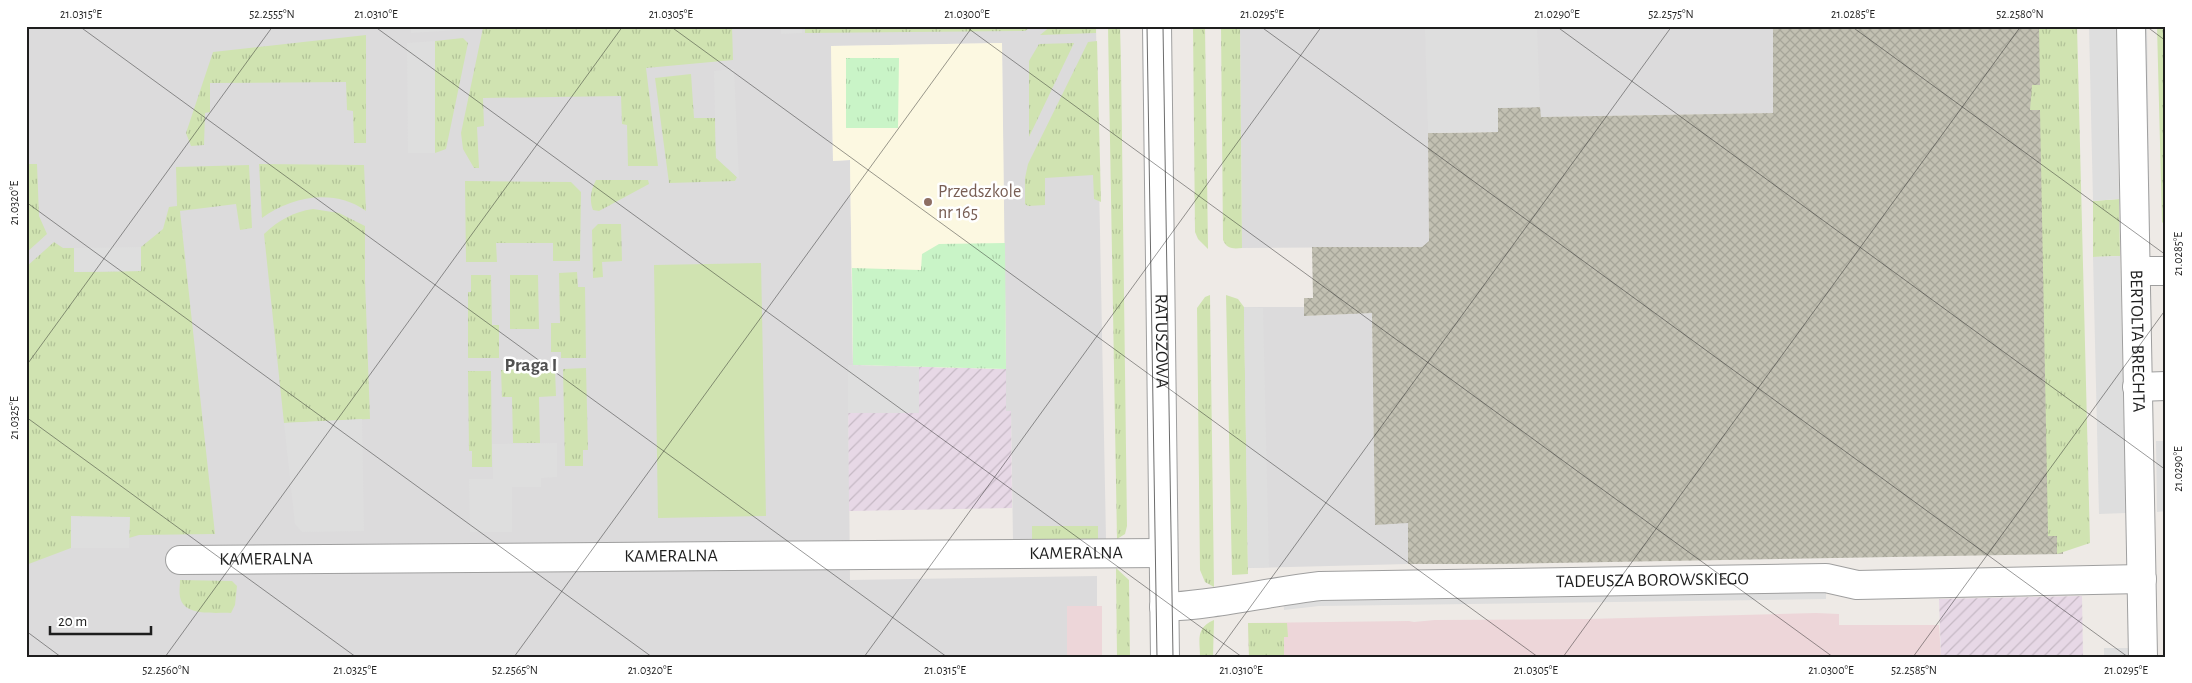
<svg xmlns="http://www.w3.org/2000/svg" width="2192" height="683" font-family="'Alegreya Sans',sans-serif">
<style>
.residential{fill:#dcdbdc}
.commercial{fill:#edd6d9}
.industrial{fill:url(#industrial-furrows)}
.education{fill:#fcf8e1}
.construction{fill:url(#construction-cross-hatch)}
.grass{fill:url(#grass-tufts)}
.park{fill:url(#park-tufts)}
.garden{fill:#d0e3b1}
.parking{fill:#dedede}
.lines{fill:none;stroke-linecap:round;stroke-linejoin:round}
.minor-casing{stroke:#9f9f9f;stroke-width:30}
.tertiary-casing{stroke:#9f9f9f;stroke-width:30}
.minor{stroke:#fff;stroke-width:28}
.tertiary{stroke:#fff;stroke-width:28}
.tram{stroke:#6c6c6c;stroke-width:1}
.ticks{fill:none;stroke:#1e1e1e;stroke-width:1;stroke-opacity:0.45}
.education-dot{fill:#8d6e63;stroke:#fff;stroke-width:2}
.labels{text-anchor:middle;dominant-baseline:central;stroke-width:5;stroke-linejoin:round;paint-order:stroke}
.education-label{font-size:18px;fill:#785e54;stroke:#fff;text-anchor:start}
.street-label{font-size:18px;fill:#1e1e1e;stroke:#fff}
.neighbourhood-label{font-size:19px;font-weight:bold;fill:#515151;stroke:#fff}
.neatline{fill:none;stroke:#1e1e1e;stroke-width:2}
.ticks-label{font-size:12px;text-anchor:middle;fill:#1e1e1e}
</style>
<defs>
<pattern id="industrial-furrows" width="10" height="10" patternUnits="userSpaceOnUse" patternTransform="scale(1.25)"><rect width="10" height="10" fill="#e7d8e6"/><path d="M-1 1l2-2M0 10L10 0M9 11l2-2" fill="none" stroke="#c6b9c5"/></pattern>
<pattern id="construction-cross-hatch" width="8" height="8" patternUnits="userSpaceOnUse" patternTransform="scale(1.25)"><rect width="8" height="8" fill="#c2c0b2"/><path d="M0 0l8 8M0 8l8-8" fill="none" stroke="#a6a599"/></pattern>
<pattern id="grass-tufts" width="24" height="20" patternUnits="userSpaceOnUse" patternTransform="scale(1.25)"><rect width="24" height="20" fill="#d0e3b1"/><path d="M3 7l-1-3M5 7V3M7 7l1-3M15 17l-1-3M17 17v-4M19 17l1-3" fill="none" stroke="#b2c298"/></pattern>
<pattern id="park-tufts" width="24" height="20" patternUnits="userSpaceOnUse" patternTransform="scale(1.25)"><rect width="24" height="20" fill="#c9f4c7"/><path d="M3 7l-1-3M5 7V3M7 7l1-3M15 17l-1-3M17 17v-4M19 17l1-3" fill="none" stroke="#acd1aa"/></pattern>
</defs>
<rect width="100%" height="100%" fill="#eeeae6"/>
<path class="residential" d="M26,26H1096L1106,539L1013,541L1011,412H1006L1002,43L831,46L833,161L850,160L853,365L848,366L850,580L1097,576V606H1067V657H26Z
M1240,26H1773V113L1540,117V108H1499L1428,133L1429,241L1422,247L1242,248Z
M1244,307H1304L1305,316L1372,313L1375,524L1408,523V564L1248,568Z"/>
<path class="commercial" d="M1067,606H1102V657H1067Z
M1816,613L1839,614V625H1939L1941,657H1249L1248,623L1409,621L1414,622L1435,620L1588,619Z"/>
<path class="industrial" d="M848,365L1006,369V411H1011L1012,508L849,511Z
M2082,596L2083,657H1941L1939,599Z"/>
<path class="education" d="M1002,43L1006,369L853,365L850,160L833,161L831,46Z"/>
<path class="construction" d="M1773,26H2064L2063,554L1494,564H1408V523L1375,525L1372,313L1304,316V298H1313L1312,247H1422L1429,241L1428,133L1498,132V108L1540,107L1541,117L1773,113Z"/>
<path class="grass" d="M507,26H617V28L633,26H732L733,60L646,68L658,166H628L627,125L622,124L621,96L483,98L484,126L477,127L479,168H474L463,149L461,133L483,28Z
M805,26H1033L1025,31L805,33Z
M1051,26H1096V33L1040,35Z
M1108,26H1120L1121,63L1127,526L1125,534L1117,539Z
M1193,26H1205L1208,249L1198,239L1195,232Z
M1221,26H1240L1242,248C1233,249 1227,249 1223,240Z
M2039,26H2077L2090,543L2057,554V536H2048V533L2040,110H2030L2032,85H2040Z
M2157,26H2166V226L2162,222Z
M366,35V143H354L353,111L347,110L346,82L210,83V112L205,113L204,145L191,146L186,133L213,52Z
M463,38L468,43L446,149L435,153V41Z
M1097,41L1101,202L1094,199L1093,175L1045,178V205L1028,206L1025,204V178L1028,164L1088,42Z
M1074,43L1029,137V61L1039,44Z
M691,74L694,118H715L716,157L737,177L735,181L669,183L655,78Z
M26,164H37L39,216L47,234L26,253Z
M259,164L364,165L366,211C335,188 291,196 262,218Z
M249,165L252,228L240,230L236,204L180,211L215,534L139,535L129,538V517H71V548L26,565V267L54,242L63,248H74V272L141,271V247L163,229L169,207L177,206L176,167Z
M596,180H648L649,184L599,211L593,210C589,200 591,189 596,180Z
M465,181L571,182L581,192L580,261H553V243H496L497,262H466Z
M2119,199L2120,256L2093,257V201Z
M313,209L339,213L365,226V280L370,419L284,423L264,234C279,220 293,212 313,209Z
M598,224H621L622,261L602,262L603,277L593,278L592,230Z
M577,272L578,287H585L586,358H561V352H551V323H560L559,273Z
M471,275H491L492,325H499V358H468V292H471Z
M510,275H538L539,329H510Z
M1210,295L1214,587L1205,582L1200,570L1197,308L1205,297Z
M1226,295L1238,299L1244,307L1248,574L1232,575Z
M586,368L588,450H583V466H565L563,369Z
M555,369L556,396L539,397L540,443H513L512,397H502L501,370Z
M468,371H491L492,467H472V451H469Z
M1032,526H1098V539L1032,540Z
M1116,568L1129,580L1130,657H1117Z
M180,580L232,581L237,586L235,605L231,613C215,612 184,617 180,597C179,592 180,585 180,580Z
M1214,620L1213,657H1200C1200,640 1195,628 1214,620Z
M1248,623H1287L1288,637H1284V657H1249Z"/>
<path class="park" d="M846,58H899L898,128H846Z
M1005,243L1006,369L853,365L852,268L921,270L922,254L939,244Z"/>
<path class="garden" d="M761,263L766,516L658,518L654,265Z"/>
<path class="parking" d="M411,26H473V29L411,33Z
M781,26H802V33L781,34Z
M1425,26H1537L1540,107L1498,108V132L1428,133Z
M2089,26H2116L2119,199L2093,201Z
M2137,26H2147L2150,231L2140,232Z
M435,41V153H408L407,43Z
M734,69L739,179L716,158L714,71Z
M141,247V271L74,272V248Z
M2120,256L2126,513L2099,514L2093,257Z
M1244,307L1263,308L1269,567L1248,568Z
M848,365L919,367V413H848Z
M362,419L364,531L302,532L295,524L284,423Z
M2156,441H2166V511L2157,512Z
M557,443V477L541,478V487H512V532H470L469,479H493L492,444Z
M71,516L130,517L129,548H71Z
M1826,587V599L1319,606L1284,610L1283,599Z
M2104,648H2129V657H2104Z"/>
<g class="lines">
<defs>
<g id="minor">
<path id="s1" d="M2131,26L2143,657"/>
<path d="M2136,271H2166"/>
<path d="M2137,387L2166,386"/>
<path id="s2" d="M180,560L1163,553"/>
<path id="s3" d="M1164,607C1217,605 1267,592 1320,586L1826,578L1857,585L2142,579"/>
</g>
<g id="tertiary">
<path id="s4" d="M1157,26L1165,657"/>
</g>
</defs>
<use href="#minor" class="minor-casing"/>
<use href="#tertiary" class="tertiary-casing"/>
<use href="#minor" class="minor"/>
<use href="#tertiary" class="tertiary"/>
<path class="tram" d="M1147,26L1157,657
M1163,26L1173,657"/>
</g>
<path class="ticks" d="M79,26L947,657M374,26L1242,657M670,26L1538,657M965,26L1833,657M1260,26L2128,657M1556,26L2166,470M1851,26L2166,255M2146,26L2166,41M26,202L652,657M26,366L273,26M26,417L356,657M26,631L61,657M165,657L623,26M514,657L973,26M864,657L1322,26M1214,657L1672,26M1563,657L2021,26M1913,657L2166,309"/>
<circle class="education-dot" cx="928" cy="202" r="5"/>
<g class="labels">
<g class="education-label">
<text x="938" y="192">Przedszkole<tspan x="938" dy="21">nr 165</tspan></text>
</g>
<g class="street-label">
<text stroke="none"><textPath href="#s4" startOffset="315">RATUSZOWA</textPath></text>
<text stroke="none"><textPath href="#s1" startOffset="315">BERTOLTA BRECHTA</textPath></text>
<text stroke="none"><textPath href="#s2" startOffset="896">KAMERALNA</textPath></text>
<text stroke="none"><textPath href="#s2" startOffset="491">KAMERALNA</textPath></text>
<text stroke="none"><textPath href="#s2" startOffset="86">KAMERALNA</textPath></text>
<text stroke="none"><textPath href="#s3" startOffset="490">TADEUSZA BOROWSKIEGO</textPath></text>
</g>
<g class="neighbourhood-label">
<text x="531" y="365">Praga I</text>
</g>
</g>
<rect width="2192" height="683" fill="none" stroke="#ffffff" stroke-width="55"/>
<path d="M50 626v8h101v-8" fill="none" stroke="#1e1e1e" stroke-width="2.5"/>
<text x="58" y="626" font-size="15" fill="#1e1e1e" stroke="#ffffff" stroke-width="4" paint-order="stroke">20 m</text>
<rect x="28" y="28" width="2136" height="628" class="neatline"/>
<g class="ticks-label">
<text x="81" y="18">21.0315°E</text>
<text x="272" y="18">52.2555°N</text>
<text x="376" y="18">21.0310°E</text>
<text x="671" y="18">21.0305°E</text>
<text x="967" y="18">21.0300°E</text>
<text x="1262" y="18">21.0295°E</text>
<text x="1557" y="18">21.0290°E</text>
<text x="1671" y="18">52.2575°N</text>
<text x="1853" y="18">21.0285°E</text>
<text x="2020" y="18">52.2580°N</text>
<text transform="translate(14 203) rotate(-90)" y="4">21.0320°E</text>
<text transform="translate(2178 254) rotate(-90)" y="4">21.0285°E</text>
<text transform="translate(14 418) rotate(-90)" y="4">21.0325°E</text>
<text transform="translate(2178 469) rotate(-90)" y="4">21.0290°E</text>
<text x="166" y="674">52.2560°N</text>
<text x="355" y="674">21.0325°E</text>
<text x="515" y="674">52.2565°N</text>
<text x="650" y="674">21.0320°E</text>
<text x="945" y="674">21.0315°E</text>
<text x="1241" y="674">21.0310°E</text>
<text x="1536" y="674">21.0305°E</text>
<text x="1831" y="674">21.0300°E</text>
<text x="1914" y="674">52.2585°N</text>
<text x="2126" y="674">21.0295°E</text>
</g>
</svg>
